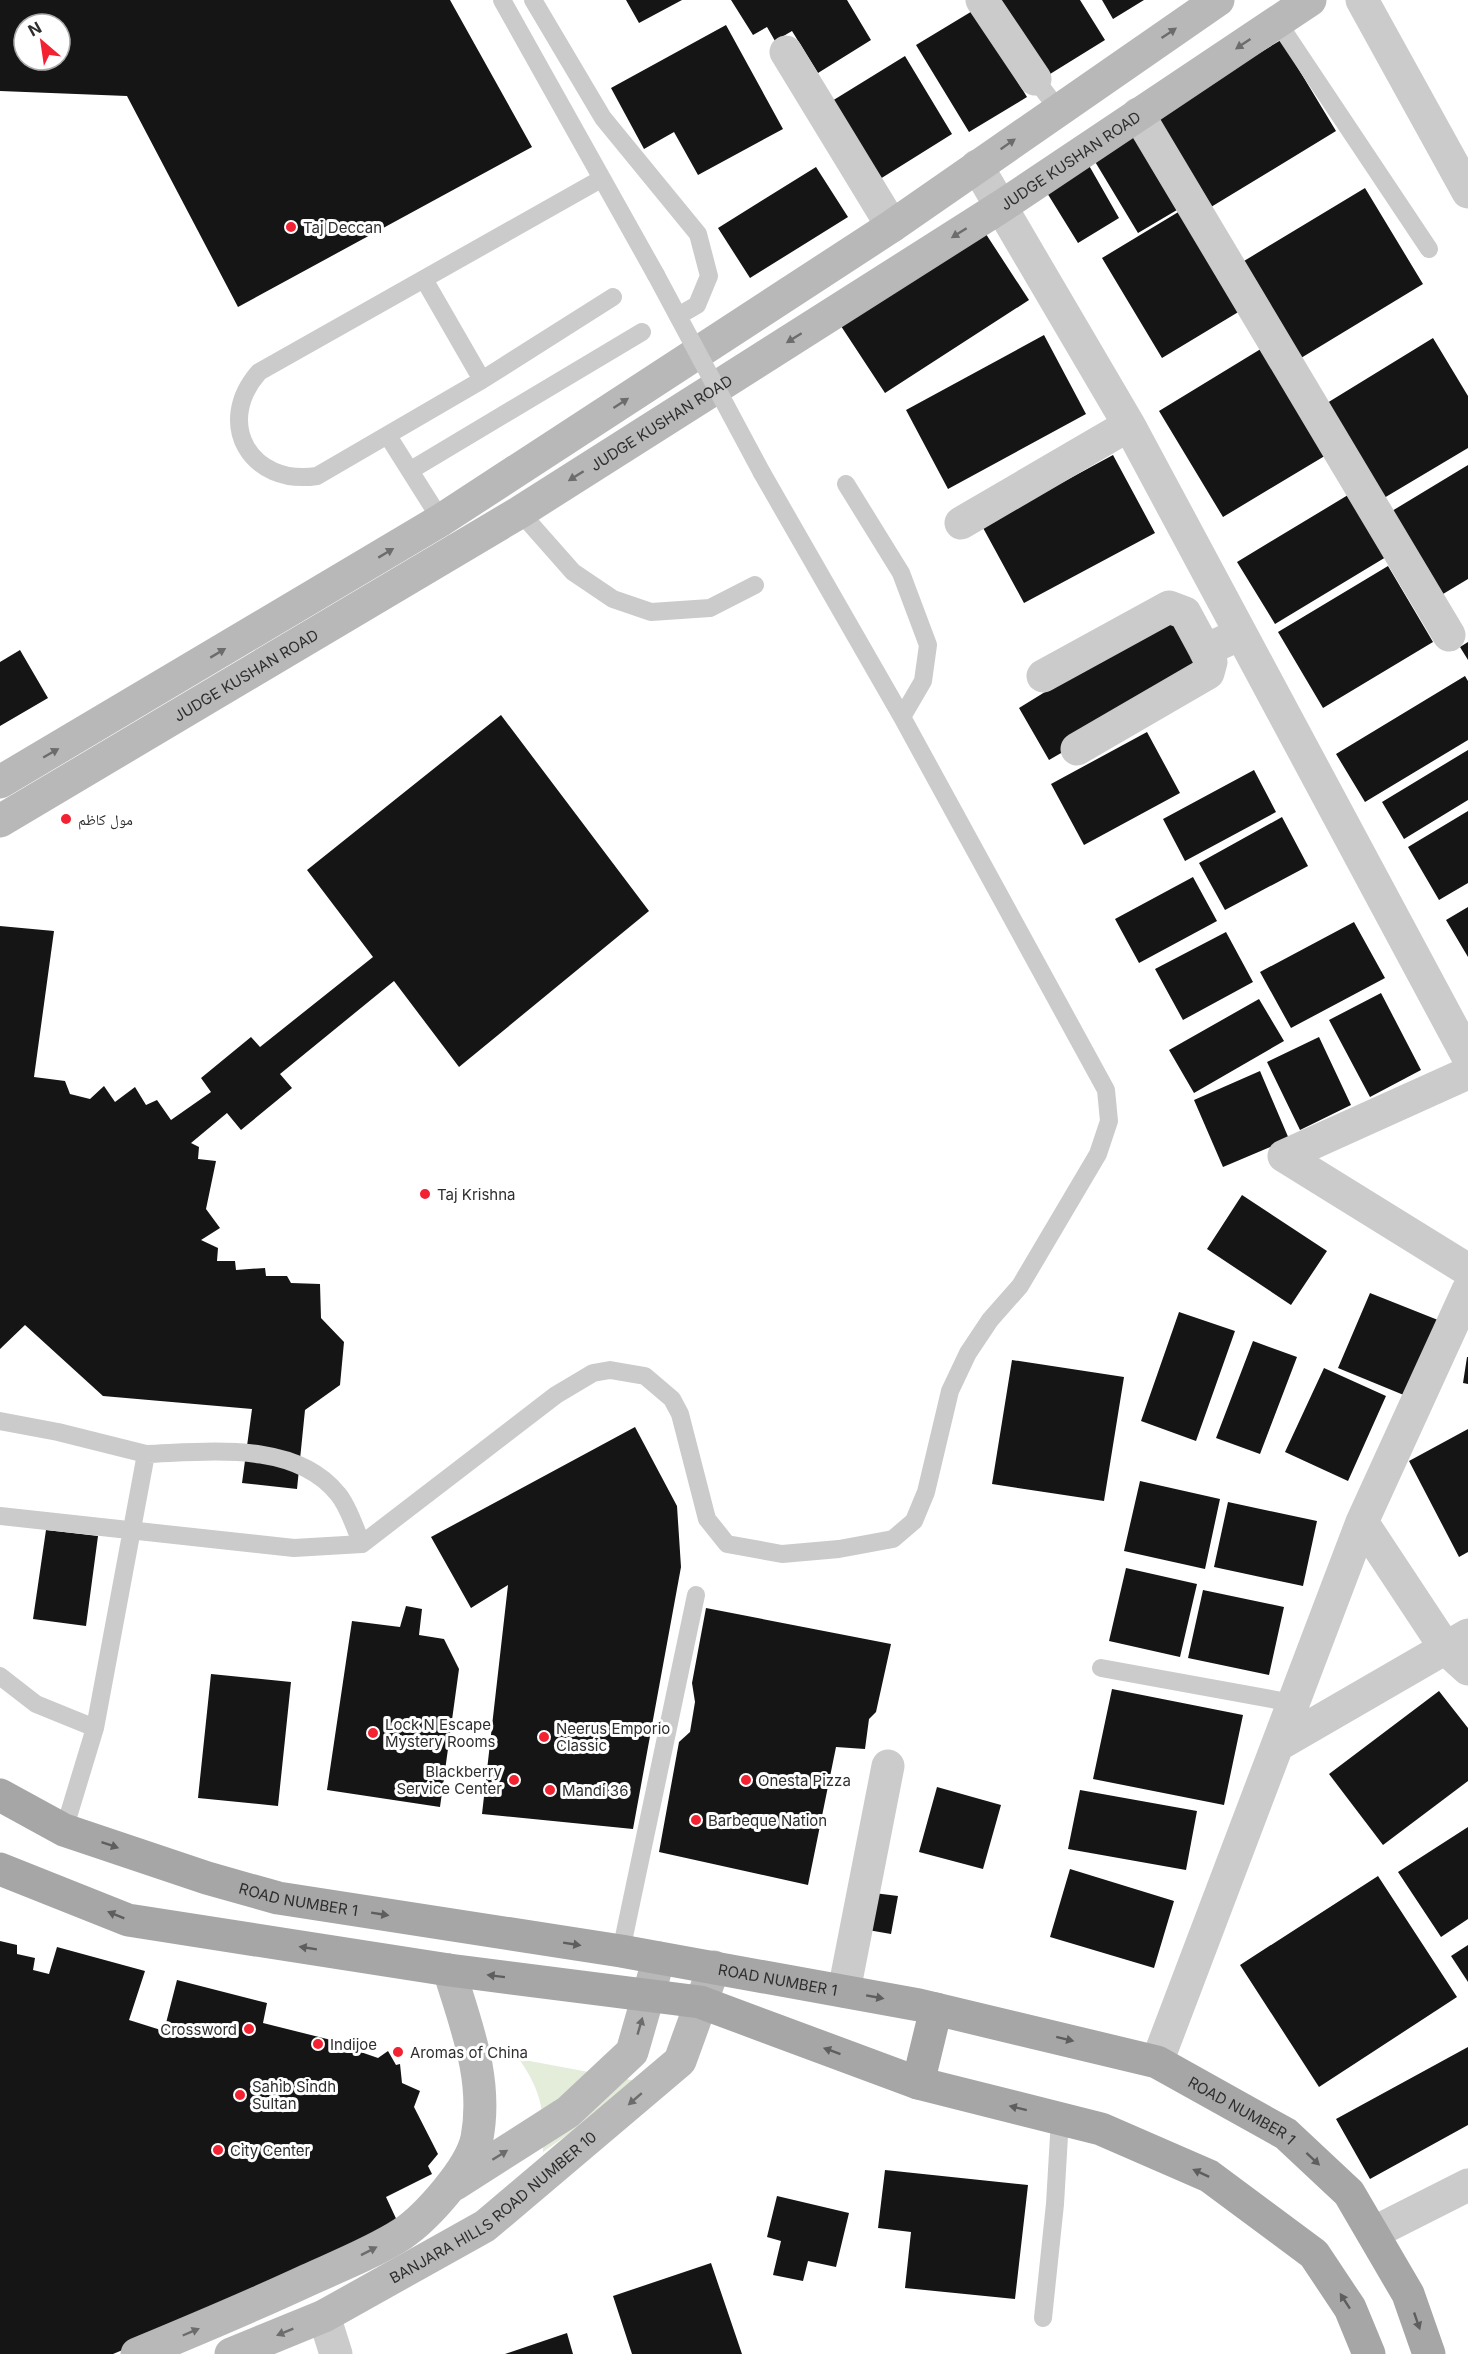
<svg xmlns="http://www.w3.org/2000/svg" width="1468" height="2354" font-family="Inter,'Noto Naskh Arabic',sans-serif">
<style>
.green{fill:#e4ecda}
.building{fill:#151515;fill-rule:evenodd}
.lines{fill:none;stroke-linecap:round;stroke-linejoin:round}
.lane{stroke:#cbcbcb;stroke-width:18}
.street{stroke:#cbcbcb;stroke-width:33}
.secondary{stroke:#b8b8b8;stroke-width:33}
.primary{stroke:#a6a6a6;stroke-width:33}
.lane-bridge{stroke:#cbcbcb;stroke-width:18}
.oneway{fill:#6c6c6c}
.oneway2{fill:#5e5e5e}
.poi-dot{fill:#f32232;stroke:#fff;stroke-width:2}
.labels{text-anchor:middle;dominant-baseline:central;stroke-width:6;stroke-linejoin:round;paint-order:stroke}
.street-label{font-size:15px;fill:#2e2e2e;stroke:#fff}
.poi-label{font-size:15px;fill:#2e2e2e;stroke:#fff;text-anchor:start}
</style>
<rect width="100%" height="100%" fill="#fff"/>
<path class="green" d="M519,2059L642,2082L543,2152C545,2113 542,2092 519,2059Z"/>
<path class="building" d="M0,0H450L532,147L238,307L127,96L0,91ZM24,24H60V60H24Z
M626,0H682L639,23Z
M731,0H847L871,40L818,73L792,31L775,41L767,27L753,35Z
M993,0H1080L1105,40L1042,79Z
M1102,0H1144L1113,19Z
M974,10L1027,97L969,132L916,45Z
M726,25L783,129L698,175L674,132L644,149L611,88Z
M1281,40L1336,131L1211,207L1156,115Z
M905,56L952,134L880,179L832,101Z
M1132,124L1182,207L1138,233L1088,150Z
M1087,162L1119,218L1078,243L1044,188Z
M816,167L848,217L750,278L718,228Z
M1365,188L1423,284L1296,361L1239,264Z
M1180,211L1240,311L1162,358L1102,258Z
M982,228L1029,300L885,393L837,320Z
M1044,335L1086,414L948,489L906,410Z
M1433,338L1468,396V448L1384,498L1327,403Z
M1264,347L1328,454L1223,517L1159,411Z
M1113,455L1155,533L1024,603L982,526Z
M1468,465V579L1438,597L1387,514Z
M1348,495L1386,557L1275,624L1237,562Z
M1388,566L1433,642L1323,708L1278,632Z
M1170,615L1200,673L1049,760L1019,708Z
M1468,642V660L1460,647Z
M20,650L48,698L0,726V662Z
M1465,676L1468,681V740L1365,802L1336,754Z
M501,715L649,911L459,1067L394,981L280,1074L292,1088L241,1130L227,1113L191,1143L199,1147L198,1159L216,1161L206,1209L220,1228L201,1240L218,1248L217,1261H235L236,1270L265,1268L266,1276H287L291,1283L320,1284L321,1318L344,1342L340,1385L305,1410L297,1489L242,1483L252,1409L103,1396L25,1325L0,1349V926L54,931L34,1077L65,1081L70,1094L90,1099L104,1086L115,1102L135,1087L146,1105L157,1100L171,1120L211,1092L201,1078L251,1037L260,1047L373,957L307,870Z
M1147,732L1180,793L1084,845L1051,784Z
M1468,750V800L1404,839L1382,802Z
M1254,770L1276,812L1185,861L1163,819Z
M1468,811V883L1439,900L1408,847Z
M1282,817L1308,866L1225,910L1199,863Z
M1193,877L1217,921L1139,963L1115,919Z
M1468,907V957L1446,920Z
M1354,922L1385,978L1291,1028L1260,972Z
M1226,932L1253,982L1183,1020L1155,969Z
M1381,993L1421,1070L1370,1097L1329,1020Z
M1259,999L1284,1041L1194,1093L1169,1050Z
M1319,1037L1351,1105L1300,1130L1267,1062Z
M1260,1071L1289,1139L1223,1167L1194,1100Z
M1242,1195L1327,1251L1291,1305L1207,1249Z
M1370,1293L1443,1322L1411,1398L1338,1368Z
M1179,1312L1235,1331L1196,1441L1141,1421Z
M1253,1341L1297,1357L1260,1454L1216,1438Z
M1467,1357H1468V1384L1463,1383Z
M1012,1360L1124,1377L1104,1501L992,1484Z
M1324,1368L1386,1396L1348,1481L1285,1452Z
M635,1427L677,1506L681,1567L633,1829L482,1814L508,1585L471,1608L431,1537Z
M1468,1429V1552L1459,1557L1409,1461Z
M1140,1481L1220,1499L1205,1569L1124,1551Z
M1228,1502L1317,1521L1303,1586L1214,1567Z
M46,1530L98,1536L86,1626L33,1619Z
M1126,1568L1197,1584L1180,1657L1109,1641Z
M1203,1590L1284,1607L1269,1675L1188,1658Z
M406,1606L422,1609L419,1635L444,1639L459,1669L440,1807L327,1790L352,1621L400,1627Z
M706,1608L891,1644L876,1712L869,1719L865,1749L836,1747L808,1885L659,1852L679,1742L690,1732L695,1702L692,1683Z
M211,1674L291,1682L278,1806L198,1798Z
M1112,1689L1243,1715L1224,1805L1093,1779Z
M1439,1691L1468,1728V1781L1383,1845L1329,1774Z
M937,1787L1001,1805L983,1869L919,1852Z
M1080,1790L1197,1811L1186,1870L1068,1849Z
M1468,1827V1919L1441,1937L1398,1872Z
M1070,1869L1174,1901L1154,1968L1050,1937Z
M1378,1876L1457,1997L1319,2087L1240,1965Z
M874,1893L898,1896L891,1934L868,1930Z
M0,1941L17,1945V1954L35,1958L33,1970L49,1974L57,1947L145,1971L129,2020L164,2031L177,1980L267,2003L263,2023L347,2044L352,2049L378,2058L388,2051L396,2065L400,2064L402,2083L420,2091L414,2107L438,2154L428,2166L432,2174L386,2197L400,2227L289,2280L113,2354H0Z
M1468,1945V1982L1451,1956Z
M1468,2047V2125L1370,2179L1336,2119Z
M885,2170L1028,2185L1015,2299L905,2288L911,2232L878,2228Z
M777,2196L849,2213L836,2267L808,2261L803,2281L773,2275L781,2241L767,2237Z
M711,2263L742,2354H632L613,2296Z
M567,2333L573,2354H505Z"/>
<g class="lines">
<path class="lane" d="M502,0L656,275
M533,0L603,118L698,234L709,276L697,305L678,316
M1277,21L1429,249
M1035,79L1058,109
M425,281L482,380L317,476C250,486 214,423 259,372L601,179
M482,380L613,297
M388,436L441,520
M411,470L642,332
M846,484L901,573L928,645L923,681L902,717
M520,512L573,572L613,599L651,612L710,608L755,585
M0,1421L58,1432L146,1454L95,1728L64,1830
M146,1454C207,1452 295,1440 338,1494C349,1507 355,1529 362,1544
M0,1516L294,1548L362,1544L556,1395L593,1373L610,1370L645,1376L672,1399L680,1414L707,1519L727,1544L782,1554L839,1549L893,1539L914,1521L926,1492L950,1391L968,1353L990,1320L1020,1286L1098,1154L1109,1121L1106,1090L902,717L762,473
M1101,1668L1293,1703
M0,1676L36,1704L95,1728
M621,1951L696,1595
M1043,2318L1055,2204L1060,2119"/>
<path class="street" d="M982,0L1035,79
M1362,0L1468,192
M786,52L892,226
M1138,114L1449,635
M977,166L1129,425L1468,1057
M961,523L1129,425
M1043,676L1169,607L1185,613L1205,650
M1077,749L1208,673L1211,662L1205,650L1241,634
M1284,1156L1468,1270
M1284,1156L1468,1073
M1362,1522L1446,1649L1468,1669
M1278,1745L1468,1635
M844,1991L888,1766
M1157,2062L1362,1522L1468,1290
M1373,2233L1468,2185
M324,2316L336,2354"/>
<g class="secondary">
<path d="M0,782L441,520L892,226L1218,0"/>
<path id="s1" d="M0,821L520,512L1002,206L1310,0"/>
<path d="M455,2184L568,2112L632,2052L659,1958"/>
<path d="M137,2354C195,2330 252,2306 308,2280C339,2266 374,2252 402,2234C427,2217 471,2168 477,2138C488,2079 466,2026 449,1970"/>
<path id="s2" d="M231,2354L324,2316L485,2226L680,2061L714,1967"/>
</g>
<g class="primary">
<path id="s3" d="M0,1795L64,1830L207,1878L278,1898L621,1951L919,2005L1157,2062L1286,2134L1349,2193L1408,2294L1429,2354"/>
<path d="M0,1869L128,1920L449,1970L700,2002L918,2083L1101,2129L1209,2176L1314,2254L1350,2308L1369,2354"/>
<path d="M918,2083L936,2009"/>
</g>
<path class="lane-bridge" d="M656,275L762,473"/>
</g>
<defs><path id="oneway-solid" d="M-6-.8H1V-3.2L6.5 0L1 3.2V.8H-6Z" transform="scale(1.5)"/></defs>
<g class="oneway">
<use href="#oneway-solid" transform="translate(1169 33) rotate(-34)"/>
<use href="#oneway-solid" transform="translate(1243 44) rotate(146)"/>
<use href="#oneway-solid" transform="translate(1008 144) rotate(-35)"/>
<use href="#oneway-solid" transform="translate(959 233) rotate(148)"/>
<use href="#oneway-solid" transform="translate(794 338) rotate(148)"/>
<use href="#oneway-solid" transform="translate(621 403) rotate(-33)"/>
<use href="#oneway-solid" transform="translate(576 476) rotate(148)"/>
<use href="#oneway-solid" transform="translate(386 553) rotate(-31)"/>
<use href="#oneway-solid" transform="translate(218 653) rotate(-31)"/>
<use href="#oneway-solid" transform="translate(51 753) rotate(-30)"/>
<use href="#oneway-solid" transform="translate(640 2026) rotate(-74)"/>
<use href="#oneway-solid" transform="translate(635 2099) rotate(139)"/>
<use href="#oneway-solid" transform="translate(500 2155) rotate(-32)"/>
<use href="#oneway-solid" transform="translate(369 2251) rotate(-27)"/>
<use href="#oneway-solid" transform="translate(191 2332) rotate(-23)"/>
<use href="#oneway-solid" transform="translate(285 2332) rotate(158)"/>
</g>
<g class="oneway2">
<use href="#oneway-solid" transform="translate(110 1845) rotate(19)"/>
<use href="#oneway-solid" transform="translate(380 1914) rotate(9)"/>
<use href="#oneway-solid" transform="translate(116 1915) rotate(-158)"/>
<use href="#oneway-solid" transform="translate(572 1944) rotate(9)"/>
<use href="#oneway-solid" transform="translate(308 1948) rotate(-171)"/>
<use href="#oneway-solid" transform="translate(496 1976) rotate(-173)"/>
<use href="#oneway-solid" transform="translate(875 1997) rotate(10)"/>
<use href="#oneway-solid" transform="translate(1065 2039) rotate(14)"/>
<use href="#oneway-solid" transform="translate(832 2051) rotate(-160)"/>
<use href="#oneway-solid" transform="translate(1018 2108) rotate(-166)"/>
<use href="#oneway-solid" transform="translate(1313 2159) rotate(43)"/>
<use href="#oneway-solid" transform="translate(1201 2173) rotate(-155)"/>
<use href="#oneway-solid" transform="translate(1345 2301) rotate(-123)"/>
<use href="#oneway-solid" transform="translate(1417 2321) rotate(71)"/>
</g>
<g class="poi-dot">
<circle cx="291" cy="227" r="6"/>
<circle cx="66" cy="819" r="6"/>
<circle cx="425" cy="1194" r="6"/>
<circle cx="373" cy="1733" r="6"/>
<circle cx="544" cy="1737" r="6"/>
<circle cx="514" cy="1780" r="6"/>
<circle cx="746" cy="1780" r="6"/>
<circle cx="550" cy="1790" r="6"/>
<circle cx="696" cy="1820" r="6"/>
<circle cx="249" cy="2029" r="6"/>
<circle cx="318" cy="2044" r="6"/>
<circle cx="398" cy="2052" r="6"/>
<circle cx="240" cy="2095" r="6"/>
<circle cx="218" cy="2150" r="6"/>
</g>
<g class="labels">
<g class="street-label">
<text stroke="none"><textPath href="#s1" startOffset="1258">JUDGE KUSHAN ROAD</textPath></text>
<text stroke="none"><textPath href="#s1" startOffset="772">JUDGE KUSHAN ROAD</textPath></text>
<text stroke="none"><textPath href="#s1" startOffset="286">JUDGE KUSHAN ROAD</textPath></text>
<text stroke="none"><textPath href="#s3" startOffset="318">ROAD NUMBER 1</textPath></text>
<text stroke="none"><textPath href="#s3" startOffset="804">ROAD NUMBER 1</textPath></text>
<text stroke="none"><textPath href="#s3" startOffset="1290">ROAD NUMBER 1</textPath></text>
<text stroke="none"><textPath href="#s2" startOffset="302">BANJARA HILLS ROAD NUMBER 10</textPath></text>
</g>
<g class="poi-label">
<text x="303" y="227">Taj Deccan</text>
<text x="78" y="819">مول كاظم</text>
<text x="437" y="1194">Taj Krishna</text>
<text x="385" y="1724">Lock N Escape<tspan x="385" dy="17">Mystery Rooms</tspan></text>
<text x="556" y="1728">Neerus Emporio<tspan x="556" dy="17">Classic</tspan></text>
<text x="502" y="1771" text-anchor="end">Blackberry<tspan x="502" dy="17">Service Center</tspan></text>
<text x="758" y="1780">Onesta Pizza</text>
<text x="562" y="1790">Mandi 36</text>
<text x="708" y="1820">Barbeque Nation</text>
<text x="237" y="2029" text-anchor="end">Crossword</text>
<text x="330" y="2044">Indijoe</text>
<text x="410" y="2052">Aromas of China</text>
<text x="252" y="2086">Sahib Sindh<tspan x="252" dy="17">Sultan</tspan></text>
<text x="230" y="2150">City Center</text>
</g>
</g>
<g transform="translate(42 42) rotate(331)"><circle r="28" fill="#ffffff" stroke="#ababab" stroke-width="1.5"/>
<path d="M0-4.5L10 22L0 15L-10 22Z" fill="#f32232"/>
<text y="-9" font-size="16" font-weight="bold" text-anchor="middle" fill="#2e2e2e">N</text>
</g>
</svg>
